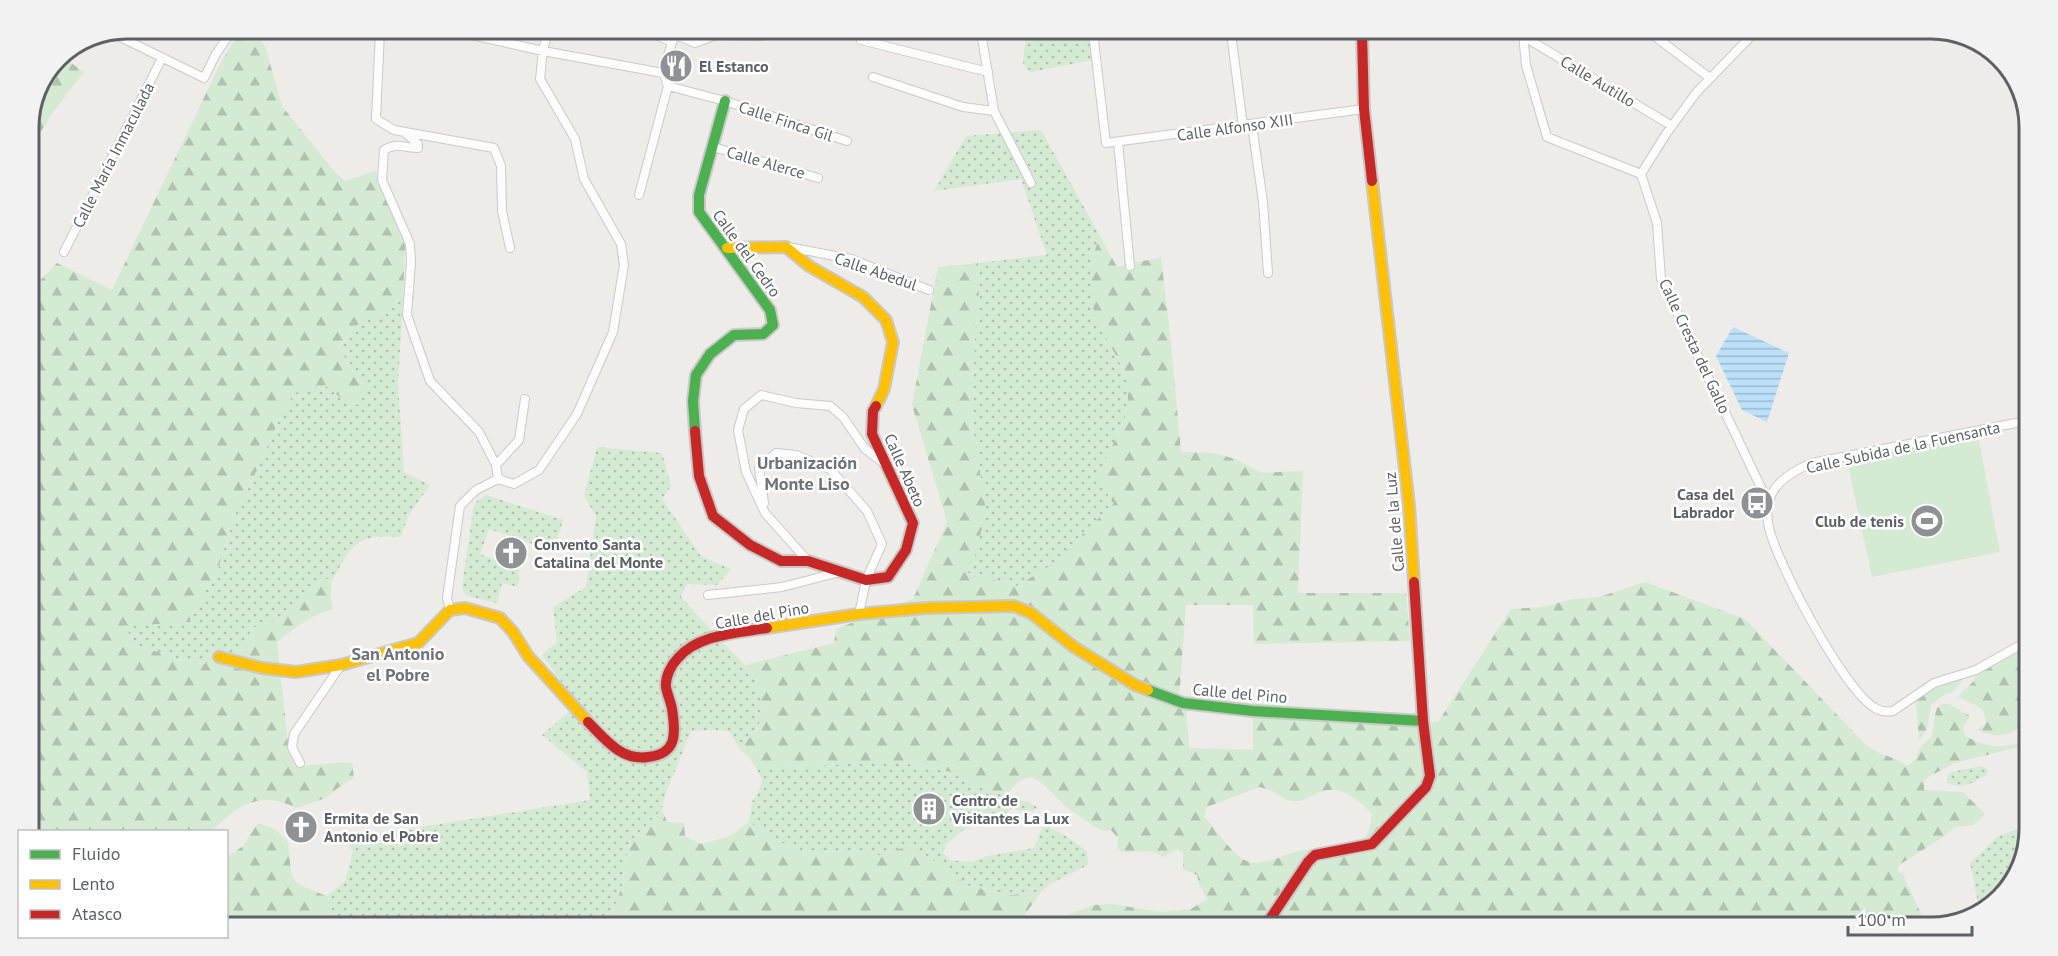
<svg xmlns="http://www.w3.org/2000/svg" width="2058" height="956" font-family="'PT Sans',sans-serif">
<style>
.green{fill:url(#green-dots)}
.forest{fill:url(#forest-firs);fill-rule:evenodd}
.pitch{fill:#d5ead3}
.water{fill:url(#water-rules)}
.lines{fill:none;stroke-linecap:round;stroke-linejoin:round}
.street-casing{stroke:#cacaca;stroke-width:10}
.fast-casing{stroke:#c9c9c8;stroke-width:14}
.slow-casing{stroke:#c9c9c8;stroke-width:14}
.jam-casing{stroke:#c9c9c8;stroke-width:14}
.street{stroke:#fcfcfc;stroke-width:8}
.fast{stroke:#4caf50;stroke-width:10}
.slow{stroke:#ffc107;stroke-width:10}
.jam{stroke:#c62828;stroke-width:10}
.labels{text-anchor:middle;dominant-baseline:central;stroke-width:5;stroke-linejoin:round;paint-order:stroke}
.poi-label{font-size:16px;font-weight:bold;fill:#5d6166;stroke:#fff;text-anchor:start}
.street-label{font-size:16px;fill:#5d6166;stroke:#fff}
.neighbourhood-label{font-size:18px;font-weight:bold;fill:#6d7378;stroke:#fff}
.rim{fill:none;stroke:#5d6166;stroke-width:3}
</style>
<defs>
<pattern id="green-dots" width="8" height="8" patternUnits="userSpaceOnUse" patternTransform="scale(1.5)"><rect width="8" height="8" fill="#d5ead3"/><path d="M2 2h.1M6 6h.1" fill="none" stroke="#b0c1af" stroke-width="1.8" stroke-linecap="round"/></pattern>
<pattern id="forest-firs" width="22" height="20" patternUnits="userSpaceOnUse" patternTransform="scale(1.5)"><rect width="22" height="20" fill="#d5ead3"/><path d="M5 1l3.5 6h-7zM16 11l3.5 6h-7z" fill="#b0c1af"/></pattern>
<pattern id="water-rules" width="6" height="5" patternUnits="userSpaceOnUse" patternTransform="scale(1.5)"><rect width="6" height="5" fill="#bbe0f8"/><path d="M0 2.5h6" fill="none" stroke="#9bb9cd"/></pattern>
</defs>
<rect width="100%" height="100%" fill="#edece8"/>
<path class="green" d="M1026,32H1090L1093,60L1030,72L1023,63Z
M1041,130L1100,236L1090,264L1113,351L1128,378V410L1098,480L1115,503L1053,564L1017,586L961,571L978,462L972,421L975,330L979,299L978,263L1047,255L1021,179L934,191L966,136Z
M403,298L398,384L404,472L430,485L410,513L400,537C356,533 352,545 332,581L324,578L282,617L253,628L240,649L204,664L168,658L163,653L136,647L124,625L189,621L219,566L234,516L250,485L279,420L294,393L325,385L340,397L367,388L350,367L339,348L355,326L388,311Z
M597,447L662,453L671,486L662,499L701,556L731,569L717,585L687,584L681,597L708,627L745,665L757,682L761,703L759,725L740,750L729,731L715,730L691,731L666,793L662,809L632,840L625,860L622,886L609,922L331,921L327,896L345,881L353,852L349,844L360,837L590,800L587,772L542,735L572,709L571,695L542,655L557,642L553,607L586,587L596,516L584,496Z
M486,495L563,520L554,551L489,529L480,554L519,569L518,587L502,583L497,603L467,596L464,593L462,587L473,510L476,502Z
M858,762H898L951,772L988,791L1007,796L1012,800L1029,802L1038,808C1029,814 1023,813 1013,808L1005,814L1004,820L989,826H975L966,828L946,844L943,853L950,860L971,862L988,856L1034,848L1042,828L1047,826L1069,838L1087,851L1088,865L1050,884L1041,892L1011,895L969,886L947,872L899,849L886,856L827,851L808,854L792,849L749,822L752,802L759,791L762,780L756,768L832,765Z
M1982,766L1988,770L1986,776C1973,782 1960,791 1947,782V777L1951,772Z
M2022,827V867L1986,911L1980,912L1970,863L1997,837Z"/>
<path class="forest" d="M242,29H255L266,49L282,106L334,171L345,181L375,171L405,246L403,298L388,311L355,326L339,347L350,367L367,388L358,405L340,397L325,385L294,393L279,420L250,485L234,516L219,566L189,622L125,626L136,647L163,653L168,658L204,664L240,649L253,628L282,617L324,578L332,581L331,598L333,609C310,615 295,628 277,642L289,753L295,766L352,762L354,778L339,787L326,798L296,808C260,790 237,805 212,831H29V255L34,287L57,263L112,290L221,62Z
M61,56L84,72L53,112L29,151V121L58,57Z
M1100,236L1117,267L1161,257L1171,343L1181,452L1213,453L1236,459L1262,473L1303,471L1298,593H1406L1410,641L1254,644L1253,605H1186L1179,699L1186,708L1189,748L1253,750V715L1438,722L1511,609L1542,607L1573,599L1599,597L1645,582L1745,619L1867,746C1880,755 1895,757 1907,766L1917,758L1919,749L1932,736L1935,715L1937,708L1942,704H1949L1970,716C1968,721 1961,727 1964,733C1965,737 1972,739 1976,741C1992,748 2007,748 2023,741V746L1955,763L1928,777L1924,781V790L1963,792L1984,813V816L1973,825L1955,827L1942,838L1902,863L1898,867V873L1902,872L1927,927L1046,924L1093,905L1111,904L1162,912L1191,909L1207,899L1199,884L1197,875L1183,869V854L1178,849L1164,857L1152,851L1122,852L1117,848L1118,838L1111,830C1107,831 1105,831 1101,830C1097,829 1065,807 1062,803C1053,795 1044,782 1033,778C1023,775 1011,788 1007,796L988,791L951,772L898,762H858L832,765L756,768L749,757L740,750L759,725L761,703L757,682L745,665L834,643L836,629L913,599L947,522L912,405L938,267L978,263L979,299L975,330L972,421L986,511L975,556L961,571L1017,586L1053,564L1114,503L1097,480L1128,410V378L1094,315L1090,264ZM1259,787C1263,788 1268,789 1272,791C1282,796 1285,802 1297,801C1307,800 1314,794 1323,791C1342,785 1360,802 1372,813C1371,823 1370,832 1363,839C1347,852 1318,847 1299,851C1284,854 1266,866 1250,862C1233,858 1217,829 1204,817L1207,807Z
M2024,646L2023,720C2013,740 1994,737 1976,730L1985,725C1989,708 1972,704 1959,697L1960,694L1974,681L1975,675Z
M1965,678L1951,693L1944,695L1931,705L1927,729L1919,741L1916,700L1934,686Z
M662,809L667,822L684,823L685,836L701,844L730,836L749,822L792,849L808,854L827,851L886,856L899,849L913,846L969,886L1011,895L1041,892L1024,916L1011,924L609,922L622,886L625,860L632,840Z
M258,823L275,829L288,842C293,882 286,881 327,896L331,921L227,920V856H229L243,846Z"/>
<path class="pitch" d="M1977,430L2000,552L1872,577L1846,456Z"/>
<path class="water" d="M1733,327L1789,353L1767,422L1742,410L1716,356Z"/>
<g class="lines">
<defs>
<path id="street" d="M349,29L380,31L393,30
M450,30L543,51L663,73
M380,31L376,119L394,130L494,148L501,166L502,211L510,248
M647,31L672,42
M981,32L994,111L1031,183
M1093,32L1106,143L1364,109
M1231,33L1243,126
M114,34L204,78L216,54L233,29
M1523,34L1526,65L1547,137L1641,174
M676,35L695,43L716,35L760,36L778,31
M1653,35L1710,78
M1523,36L1672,126
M861,40L988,72
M873,77L963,107L994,111
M668,86L725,101L847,141
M1252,125L1263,202L1268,273
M404,132L418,144V148C405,148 396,142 384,150L382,180L410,244L411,262L407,315L430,381L479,432L496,465L498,479
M1118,142L1130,266
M713,147L818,178
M1641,174L1657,223L1661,279L1768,502
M1641,174L1666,134L1696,93L1752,35
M639,195L668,86L663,73L672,42L679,31
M788,247L851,259L929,290
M64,252L162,58
M496,465L519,440L525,399
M764,503L759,468L776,453L796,455L830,469L867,511L882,544L866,580L859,614
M808,561L765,513L746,472L738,430L744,409L761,395L796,403L830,406L843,417L865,449L885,464
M708,595L782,587L840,572
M450,610L447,598L460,506L476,490L498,479L514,484L539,470L577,414L613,332L624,265L621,244L584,179L575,139L540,79L543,51L548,30
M2024,643L1976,670L1934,683L1893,711C1887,712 1880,711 1875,708C1844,690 1778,565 1769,528C1767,519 1766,510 1769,501C1774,482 1795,470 1812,463L2026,421
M300,763L292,747L294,734L341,665"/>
<path id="fast" d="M695,431L693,401L696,375L710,354L734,335L763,334L773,325L770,310L699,212V195L725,101
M1148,690L1183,703L1253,711L1423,721"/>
<path id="slow" d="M1372,181L1409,505L1414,582
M727,248L786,247L809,266L863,297L886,320L893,342L884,389L876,406
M767,628L859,614L926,608L1014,606L1031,613L1074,647L1135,685L1148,690
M219,657L262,668L296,672L341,665L418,643L450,610L465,608L500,618L513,632L528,656L588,722"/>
<path id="jam" d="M1362,34L1364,109L1372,181
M695,431L699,476L713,516L750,545L781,561H808L866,580L888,577L906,550L913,523L872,434L873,411L876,406
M588,722C605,739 621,761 648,757C677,754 676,734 672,709C671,702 667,694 666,687C665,677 671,665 678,658C698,634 738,633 767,628
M1266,925L1308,862L1315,855L1372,844L1426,787L1430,776L1423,721L1414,582"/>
</defs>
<use href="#street" class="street-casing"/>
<use href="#fast" class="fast-casing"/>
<use href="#slow" class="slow-casing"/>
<use href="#jam" class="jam-casing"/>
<use href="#street" class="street"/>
<use href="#fast" class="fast"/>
<use href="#slow" class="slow"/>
<use href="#jam" class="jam"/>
</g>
<defs>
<symbol id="restaurant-disc" viewBox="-11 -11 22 22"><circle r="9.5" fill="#8f9294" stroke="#fff"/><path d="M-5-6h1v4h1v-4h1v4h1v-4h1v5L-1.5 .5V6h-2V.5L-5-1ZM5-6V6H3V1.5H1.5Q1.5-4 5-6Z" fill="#fff"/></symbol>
<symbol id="bus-disc" viewBox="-11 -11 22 22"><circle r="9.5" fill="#8f9294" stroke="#fff"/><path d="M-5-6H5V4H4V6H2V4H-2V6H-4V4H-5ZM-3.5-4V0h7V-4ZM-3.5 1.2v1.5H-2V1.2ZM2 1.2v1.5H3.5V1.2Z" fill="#fff"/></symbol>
<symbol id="stadium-disc" viewBox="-11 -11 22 22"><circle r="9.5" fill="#8f9294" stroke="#fff"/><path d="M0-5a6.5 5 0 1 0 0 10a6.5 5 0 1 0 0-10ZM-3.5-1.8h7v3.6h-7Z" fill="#fff"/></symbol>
<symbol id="church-disc" viewBox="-11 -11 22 22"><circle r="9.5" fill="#8f9294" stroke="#fff"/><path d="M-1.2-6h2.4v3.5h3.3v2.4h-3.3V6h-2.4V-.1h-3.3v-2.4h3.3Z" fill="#fff"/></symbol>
<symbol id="building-disc" viewBox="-11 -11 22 22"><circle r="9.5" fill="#8f9294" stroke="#fff"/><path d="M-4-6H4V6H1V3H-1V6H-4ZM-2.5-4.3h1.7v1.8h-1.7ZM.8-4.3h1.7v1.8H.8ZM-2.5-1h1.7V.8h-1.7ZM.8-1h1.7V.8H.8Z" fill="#fff"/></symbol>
</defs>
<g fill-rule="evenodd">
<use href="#restaurant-disc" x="657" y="47" width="38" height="38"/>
<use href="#bus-disc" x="1738" y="484" width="38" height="38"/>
<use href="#stadium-disc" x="1908" y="502" width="38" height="38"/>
<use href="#church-disc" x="492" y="534" width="38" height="38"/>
<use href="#building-disc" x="910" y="790" width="38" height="38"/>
<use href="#church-disc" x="282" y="808" width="38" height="38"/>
</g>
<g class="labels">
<g class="poi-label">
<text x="699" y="66">El Estanco</text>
<text x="1734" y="494" text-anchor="end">Casa del<tspan x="1734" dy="18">Labrador</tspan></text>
<text x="1904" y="521" text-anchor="end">Club de tenis</text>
<text x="534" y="544">Convento Santa<tspan x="534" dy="18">Catalina del Monte</tspan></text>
<text x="952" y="800">Centro de<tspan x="952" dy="18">Visitantes La Lux</tspan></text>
<text x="324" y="818">Ermita de San<tspan x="324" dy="18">Antonio el Pobre</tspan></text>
</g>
<g class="street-label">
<text transform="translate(1598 81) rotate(31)">Calle Autillo</text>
<text transform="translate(786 121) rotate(18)">Calle Finca Gil</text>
<text transform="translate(1235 127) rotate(-8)">Calle Alfonso XIII</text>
<text transform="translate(113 155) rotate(-63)">Calle María Inmaculada</text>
<text transform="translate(766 162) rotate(16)">Calle Alerce</text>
<text transform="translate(747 253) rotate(54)">Calle del Cedro</text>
<text transform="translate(876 271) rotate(19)">Calle Abedul</text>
<text transform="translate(1695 346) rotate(65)">Calle Cresta del Gallo</text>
<text transform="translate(1903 447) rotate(-12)">Calle Subida de la Fuensanta</text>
<text transform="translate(905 470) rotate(66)">Calle Abeto</text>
<text transform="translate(1394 522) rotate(-95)">Calle de la Luz</text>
<text transform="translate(762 615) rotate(-10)">Calle del Pino</text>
<text transform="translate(1240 693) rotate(5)">Calle del Pino</text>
</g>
<g class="neighbourhood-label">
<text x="807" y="462">Urbanización<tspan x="807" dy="21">Monte Liso</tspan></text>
<text x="398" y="653">San Antonio<tspan x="398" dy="21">el Pobre</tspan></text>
</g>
</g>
<path d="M0 0H2058V956H0ZM127 39H1931A88 88 0 0 1 2019 127V829A88 88 0 0 1 1931 917H127A88 88 0 0 1 39 829V127A88 88 0 0 1 127 39Z" fill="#f2f2f3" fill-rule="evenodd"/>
<path class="rim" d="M127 39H1931A88 88 0 0 1 2019 127V829A88 88 0 0 1 1931 917H127A88 88 0 0 1 39 829V127A88 88 0 0 1 127 39Z"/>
<rect x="18" y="830" width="210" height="108" fill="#ffffff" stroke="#bec0c2" stroke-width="1.5"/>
<rect x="30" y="850" width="30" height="9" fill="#4caf50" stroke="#bec0c2" stroke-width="1.5"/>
<text x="72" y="860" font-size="18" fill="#5d6166">Fluido</text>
<rect x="30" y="880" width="30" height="9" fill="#ffc107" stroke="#bec0c2" stroke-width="1.5"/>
<text x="72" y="890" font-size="18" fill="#5d6166">Lento</text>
<rect x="30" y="910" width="30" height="9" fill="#c62828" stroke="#bec0c2" stroke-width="1.5"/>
<text x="72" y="920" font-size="18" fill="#5d6166">Atasco</text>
<path d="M1848 926v9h124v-9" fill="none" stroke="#5d6166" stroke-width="3"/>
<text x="1857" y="926" font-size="18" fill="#5d6166" stroke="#ffffff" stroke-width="4.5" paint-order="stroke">100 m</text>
</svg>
